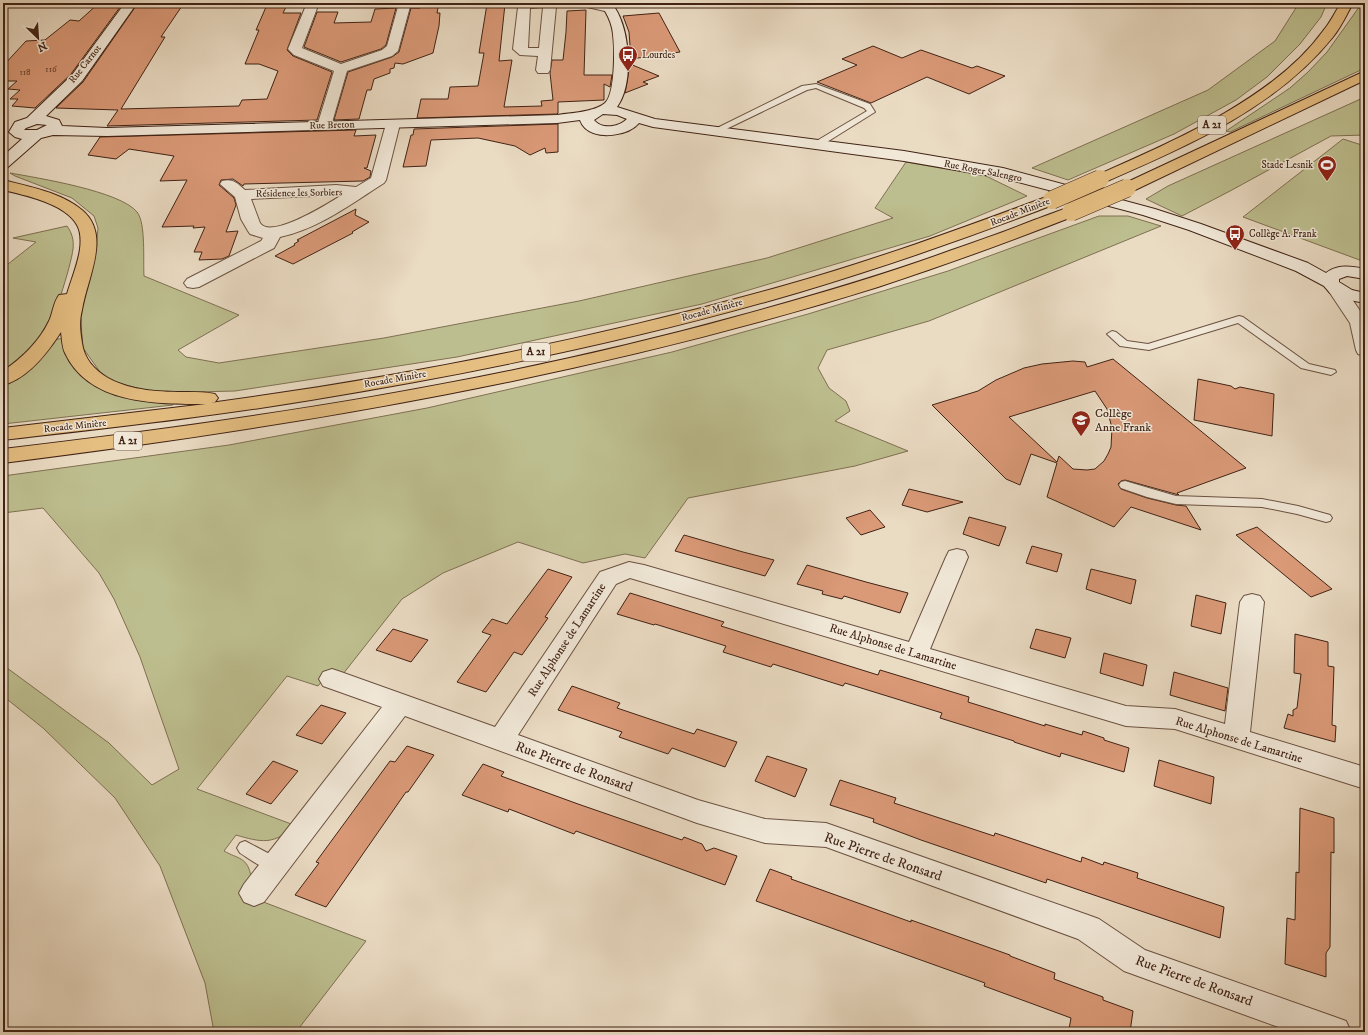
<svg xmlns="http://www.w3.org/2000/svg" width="1368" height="1035" font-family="'IM FELL DW Pica',serif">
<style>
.green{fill:#bdbe8f;stroke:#7f7052}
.building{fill:#da9977;stroke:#412315;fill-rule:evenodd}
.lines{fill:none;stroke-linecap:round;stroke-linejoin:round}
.lane-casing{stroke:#6b5140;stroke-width:2}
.street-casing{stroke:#6b5140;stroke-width:2}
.secondary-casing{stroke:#412315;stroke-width:2}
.highway-casing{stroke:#412315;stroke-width:2}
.lane{fill:#f1e8d8;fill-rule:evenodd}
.street{fill:#f1e8d8;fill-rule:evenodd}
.secondary{fill:#f1e8d8;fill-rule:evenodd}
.highway{fill:#e5be82;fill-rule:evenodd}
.highway-bridge-casing{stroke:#412315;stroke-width:19;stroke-linecap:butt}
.highway-bridge{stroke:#e5be82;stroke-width:18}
.labels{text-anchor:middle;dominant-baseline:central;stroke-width:3;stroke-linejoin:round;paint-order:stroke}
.far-number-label{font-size:9px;fill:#67402e}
.far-poi-label{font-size:10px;fill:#412315;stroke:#f1e8d8;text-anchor:start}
.far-street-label{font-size:10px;fill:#412315;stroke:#f1e8d8}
.shield{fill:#f1e8d8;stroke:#765e50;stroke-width:1}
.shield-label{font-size:11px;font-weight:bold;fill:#412315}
.poi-label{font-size:12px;fill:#412315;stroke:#f1e8d8;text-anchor:start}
.street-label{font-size:12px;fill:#412315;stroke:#f1e8d8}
.near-street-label{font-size:14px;fill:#412315;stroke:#f1e8d8}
</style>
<rect width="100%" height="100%" fill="#eadbc3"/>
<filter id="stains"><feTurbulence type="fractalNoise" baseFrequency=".005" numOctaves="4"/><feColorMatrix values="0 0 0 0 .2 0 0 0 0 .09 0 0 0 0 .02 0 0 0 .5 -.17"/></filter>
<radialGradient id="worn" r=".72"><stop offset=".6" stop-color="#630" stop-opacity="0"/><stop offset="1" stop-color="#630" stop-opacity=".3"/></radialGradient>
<path class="green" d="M330,3H390L389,6L329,7Z
M1299,3H1327L1321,17L1300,44L1267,77L1236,100L1174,134L1068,180L1032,168L1208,90L1275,41Z
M1362,3H1365V68L1230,132L1226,131L1290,88L1308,72L1327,52Z
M1365,97V135L1331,136L1230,191L1182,216L1146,199L1168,186Z
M1343,139L1365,146V262L1243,217Z
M906,162L986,176L1027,196L930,236L702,304L457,357L235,391L155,393L105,379L83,348L80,311L96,248L98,228L94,216L72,198L15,176L10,173C38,178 120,191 137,212C146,223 143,261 144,276L239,315L178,350L186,357L219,363L384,338L579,301L767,258L893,218L875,208Z
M1099,216H1128L1161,226L929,321L827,350L818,368L829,388L846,401L850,411L835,421L908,451L855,466L688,498L645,558L625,554L583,563L518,542L443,573L402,599L343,674L330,671L318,686L287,676L197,789L294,825C275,846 260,842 236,835L224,851C238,859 248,857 251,877L242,892L266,903L366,941L296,1032H214L205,983L160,866L115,798L43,728L3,696V665L109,743L152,785L179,769L140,657L114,599L99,573L43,508L3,513V476L229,445L427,408L672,352L808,314L948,271Z
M67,226C72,233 74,240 73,249C71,266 52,327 42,339C32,352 15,364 3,375V268L36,242L13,238Z
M65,338L66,351L72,364L88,380L174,402L173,405L3,424V383L52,340Z"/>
<path class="building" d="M99,3H123L71,74L35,108L12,106L18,99H10L20,90L8,89L17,81H3V66L26,41L45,40L70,20L79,21Z
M138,3H184L163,34L161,37H165L121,109L239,106L242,100L267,99L278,71L259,64H245L259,30H256L266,7H286L283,13H301L287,50L293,56L332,72L317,120L107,126L118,110L56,108L83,82Z
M421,3H439L437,13H440L439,26L433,53L403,64L395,63L394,68L390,69V73L374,79L371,90H367L359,119L334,120L348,72L392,57L399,52L411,8H420Z
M487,4H505L499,61L512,60L504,107L542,106L541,101L553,100L550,73L552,60H563L566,32L567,11L586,10L584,75H612L610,87L604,84V100L558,102V113L557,114L417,118L421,99H448L450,87L478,86L484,53H479Z
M396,8L386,45L381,49L341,62L304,47L317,12H338L334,23L371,22L375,9Z
M659,13L680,52L631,59L629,32L623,16Z
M873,46L902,58L921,50L972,68L977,66L1005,76L969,94L927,77L871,103L817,82L857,65L842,59Z
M630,64L659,76L643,82L648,84L625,93Z
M558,124V152L546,153L545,148L530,155L515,146L478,138L431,140L426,166L403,167L411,135H413L414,129Z
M356,130L354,136L376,135L367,168H364L371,171L370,177L363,181L244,184L243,186L233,179L221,180L219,185L234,198L236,205L226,232L238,231L229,256L222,259L199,260L202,252H194L205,227L193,228L194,226L162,227L187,180L160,181L174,156L129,149L116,159L88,155L100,137Z
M356,209L355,215L369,222L352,232L353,233L293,264L275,256L295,245L294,244L299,241L297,240Z
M1113,359L1246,468L1177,493L1179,495L1125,480L1121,481L1118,484L1121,489L1147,498L1176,505L1186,506L1201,530L1131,507L1114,527L1047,497L1057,463L1031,454L1020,485L1006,479L932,405L978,391L996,380L1024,368L1042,364L1073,361L1085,362L1087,367ZM1095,391L1107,409L1112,428L1111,447L1108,454L1104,461L1095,469L1087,470L1073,469L1059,456L1057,462L1009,417Z
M1198,379L1231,386L1235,389L1240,387L1274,394L1272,436L1194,420Z
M909,489L963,502L927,512L902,505Z
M870,510L885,527L861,535L846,518Z
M969,517L1006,527L999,546L963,534Z
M1257,527L1298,561L1332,589L1311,597L1236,535Z
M684,535L743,552L774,560L765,576L675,551Z
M1032,546L1062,554L1057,572L1026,563Z
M807,565L866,582L908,593L900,613L844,596L842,599L822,594L823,591L797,584Z
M548,569L572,577L545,617L548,618L522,655L514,652L486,692L457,682L491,635L482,632L492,619L507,624Z
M1091,569L1136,580L1131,604L1086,589Z
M630,593L724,622L721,626L878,675L880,670L969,697L968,702L1045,726V724L1082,735L1083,731L1104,738V740L1129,748L1124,772L1061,753L1060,757L1014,742V741L940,718L942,713L845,683L843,686L773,664L771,667L723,652L726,646L655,624L654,625L617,614Z
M1196,595L1226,603L1221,634L1191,626Z
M393,629L428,640L411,662L376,650Z
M1036,629L1071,638L1065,658L1030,648Z
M1295,634L1328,642V666L1334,667L1332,725L1336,726L1335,742L1284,728L1288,714L1293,716V710L1297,708L1301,674L1294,673Z
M1104,653L1147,665L1143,686L1100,673Z
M1174,672L1228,688L1225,711L1170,695Z
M572,686L620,703L617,708L694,734L697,729L737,742L725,767L672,748L668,754L619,737L622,732L558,710Z
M321,705L346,713L322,744L296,735Z
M407,746L434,755L408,792H406L326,907L295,895L319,863L316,862L324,851L390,761L395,762Z
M767,756L807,769L795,797L755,781Z
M1159,760L1214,777L1211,804L1154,786Z
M273,761L298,771L271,804L246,794Z
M483,764L504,772L501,776L578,804L682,840L684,837L702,844L706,851L714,848L737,856L725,885L576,831L574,834L509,809L508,812L462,795Z
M840,780L896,798L894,803L994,836L995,833L1081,862L1082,857L1103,865L1104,862L1138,873L1137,878L1224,907L1220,938L1047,879L1046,883L921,840L873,822L874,819L830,805Z
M1300,808L1334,818V853L1331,852L1330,947L1326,953V977L1285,964L1287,918L1295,920L1296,872L1299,873Z
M770,869L792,877L791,879L911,922V920L1010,955V956L1055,973L1054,979L1103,997V1000L1133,1011L1130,1032H1078L1069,1029L1071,1018L984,986L985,983L756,901Z"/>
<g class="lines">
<defs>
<path id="lane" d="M816,84L870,104L875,112L819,147H813V143L867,111L864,108L823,91L816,88L807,90L718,133H715L711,131L802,86Z
M1239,316L1243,317L1309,364L1335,370L1336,372L1331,375L1301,368L1238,323L1149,350L1120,346L1107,334L1112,331L1116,332L1127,341L1148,344Z
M1125,481L1176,496L1262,499L1298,506L1330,515L1332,518L1330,521L1326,522L1297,514L1262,507L1176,504L1147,497L1121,488L1119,485L1121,482Z
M245,841L281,860L283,865L281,870C268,874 250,859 240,853L237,848L240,843Z"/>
<path id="street" d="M307,3H319L302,48L341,64L382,50L387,46L399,3H411L398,51L392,56L347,71L331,126L329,129L324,130L319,129L317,126L334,71L294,55L288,49Z
M522,3H570L568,6L556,7L550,70L548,73H538L536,70L538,56L520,55L513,49L518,7ZM543,7L539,48H528L530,8Z
M581,3H603L613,5L615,8L613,11L609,12L583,6Z
M393,120L398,121L400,124L386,180L384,183C351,204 318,229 280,237L274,248L199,287L193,288L187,287L184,283L187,279L261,241L263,238L250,234L248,231L241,219L235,197L220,184L222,181C233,178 238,184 245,190L336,185L356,187L371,178L386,124L388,121ZM336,195H342C329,203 271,240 260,223L251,199Z
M1337,285L1343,286L1365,318V356L1358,354L1356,350L1350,323L1328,290L1331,286Z
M957,549L965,551L968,557L930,649L1126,706L1175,709L1225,724L1240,602L1244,596L1252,594L1260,596L1264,602L1250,732L1365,767V789L1175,729L1126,726L630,578L616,584L518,735L698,800L765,819L826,823L1088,915L1099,919L1145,950L1335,1017L1346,1021L1351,1032H1292L1124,971L1078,939L826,847L765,843L697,823L405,716L264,902L254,906L244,902L239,893L244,884L382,707L323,686L319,679L323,672L332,669L341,672L495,727L600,572L629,562L644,565L909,642L946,557L949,551Z"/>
<path id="secondary" d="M125,3H137L82,81L46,116L59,120L62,126L107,128L557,115C570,113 595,112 605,103C616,93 615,42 612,28C610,20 607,14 603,8L604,3H616L615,8C630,31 634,84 617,107L655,119L904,151L1003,168L1155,209L1201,224L1308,263L1326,273C1337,264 1352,266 1365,269V279L1347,276L1339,279V282L1352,290L1365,293V303L1339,298L1330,293L1324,286L1296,271L1189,230L1143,215L1003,178L904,161L653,127L639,123C628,136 598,140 585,128C583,126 581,123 580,120L557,123L107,136L53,135L41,138L8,167L3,169V156L22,139L15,137L9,132L15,122L27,118L72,75ZM603,114L617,115L627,119C619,127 602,130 594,120ZM37,124L47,125L37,130H24L26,128Z"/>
<path id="highway" d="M1341,3H1353C1347,14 1341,27 1333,37C1276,108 1187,146 1105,182L1100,184L1095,182L1092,179L1095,176C1169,143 1274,99 1323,31C1330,23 1335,12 1341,3Z
M1365,71V80L1133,191L1127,193L1121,191L1119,188L1121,185Z
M3,180C30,187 60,192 82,210C112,235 87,278 82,310C79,321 80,331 82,343C84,358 94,370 108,378C131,391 161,392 188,392C197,392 206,392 215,394L218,398L215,402L210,403C403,377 595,339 783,286C872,261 960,229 1046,197L1052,195L1058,197L1060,200L1058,203C973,236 887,266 800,292C640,339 476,373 311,400C209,417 106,428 3,440V428L206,404C158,404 89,405 65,353C62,347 62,339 61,332C48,352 28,379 3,385V371C22,358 39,342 49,321C53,313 53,303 59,295L67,294C71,280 78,264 80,249C81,241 81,232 77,225C66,204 25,195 3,190Z
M1071,207L1077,209L1079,212L1077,215C1011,241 945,265 878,287C594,376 299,426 3,463V449C249,420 496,383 735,317C808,297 881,276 952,250C978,241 1004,232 1029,222C1043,217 1057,211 1071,207Z"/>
</defs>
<use href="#lane" class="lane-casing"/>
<use href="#street" class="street-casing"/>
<use href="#secondary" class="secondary-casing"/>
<use href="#highway" class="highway-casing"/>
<use href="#lane" class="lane"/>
<use href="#street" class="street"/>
<use href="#secondary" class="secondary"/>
<use href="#highway" class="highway"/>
<defs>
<path id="highway-bridge" d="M1052,200L1100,179
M1071,212L1127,188"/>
</defs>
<use href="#highway-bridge" class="highway-bridge-casing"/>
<use href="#highway-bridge" class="highway-bridge"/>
</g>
<defs>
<symbol id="bus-pin" viewBox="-11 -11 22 30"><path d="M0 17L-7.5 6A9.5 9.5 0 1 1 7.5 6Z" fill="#8f2418" stroke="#f1e8d8"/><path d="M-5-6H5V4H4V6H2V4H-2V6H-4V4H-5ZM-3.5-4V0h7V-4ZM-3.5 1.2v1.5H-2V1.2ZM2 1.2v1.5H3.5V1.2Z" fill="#fff"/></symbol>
<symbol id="stadium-pin" viewBox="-11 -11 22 30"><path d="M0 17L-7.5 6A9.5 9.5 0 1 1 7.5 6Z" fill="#8f2418" stroke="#f1e8d8"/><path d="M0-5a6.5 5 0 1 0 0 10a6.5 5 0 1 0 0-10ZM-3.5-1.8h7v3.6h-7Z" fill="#fff"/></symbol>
<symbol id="school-pin" viewBox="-11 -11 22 30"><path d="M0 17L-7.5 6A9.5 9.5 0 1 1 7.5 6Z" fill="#8f2418" stroke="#f1e8d8"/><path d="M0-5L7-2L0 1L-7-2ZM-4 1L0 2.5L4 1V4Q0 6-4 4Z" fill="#fff"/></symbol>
</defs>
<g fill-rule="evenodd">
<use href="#bus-pin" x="617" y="44" width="22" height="30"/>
<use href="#stadium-pin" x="1316" y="154" width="22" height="30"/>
<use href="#bus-pin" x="1224" y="223" width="22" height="30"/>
<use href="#school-pin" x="1070" y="409" width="22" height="30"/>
</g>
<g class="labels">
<g class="far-number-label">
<text x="51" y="69">116</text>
<text x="25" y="72">118</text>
</g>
<g class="far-poi-label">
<text x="642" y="55">Lourdes</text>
<text x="1313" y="165" text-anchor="end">Stade Lesnik</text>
<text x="1249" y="234">Collège A. Frank</text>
</g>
<g class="far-street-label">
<text transform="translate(85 64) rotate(-52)">Rue Carnot</text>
<text transform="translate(332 125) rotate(-2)">Rue Breton</text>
<text transform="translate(983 171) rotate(11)">Rue Roger Salengro</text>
<text transform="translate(299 193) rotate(-1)">Résidence les Sorbiers</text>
<text transform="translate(1020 212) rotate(-21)">Rocade Minière</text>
<text transform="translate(712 310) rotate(-15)">Rocade Minière</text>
<text transform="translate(395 379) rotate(-10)">Rocade Minière</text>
<text transform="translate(75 426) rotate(-6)">Rocade Minière</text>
</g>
<g class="shield">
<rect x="1198" y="116" width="28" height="18" rx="3"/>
<rect x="522" y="343" width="28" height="18" rx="3"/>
<rect x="114" y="432" width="28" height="18" rx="3"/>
</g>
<g class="shield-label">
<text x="1212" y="125">A 21</text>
<text x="536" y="352">A 21</text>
<text x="128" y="441">A 21</text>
</g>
<g class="poi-label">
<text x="1095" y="413">Collège<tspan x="1095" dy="14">Anne Frank</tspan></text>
</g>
<g class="street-label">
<text transform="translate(567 640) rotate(-57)">Rue Alphonse de Lamartine</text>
<text transform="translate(893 647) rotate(17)">Rue Alphonse de Lamartine</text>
<text transform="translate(1239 740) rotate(17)">Rue Alphonse de Lamartine</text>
</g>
<g class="near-street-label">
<text transform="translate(574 767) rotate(20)">Rue Pierre de Ronsard</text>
<text transform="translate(883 857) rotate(19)">Rue Pierre de Ronsard</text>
<text transform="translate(1194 981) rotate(20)">Rue Pierre de Ronsard</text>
</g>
</g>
<rect width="1368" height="1035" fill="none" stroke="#eadbc3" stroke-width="16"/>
<rect x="4" y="4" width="1360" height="1027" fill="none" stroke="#412315" stroke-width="2"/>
<rect x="8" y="8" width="1352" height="1019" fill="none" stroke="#412315"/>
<g transform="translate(38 38) rotate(155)" stroke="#f1e8d8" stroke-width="3" paint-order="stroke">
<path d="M0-3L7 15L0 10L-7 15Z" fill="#412315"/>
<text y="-6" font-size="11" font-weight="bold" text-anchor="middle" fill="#412315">N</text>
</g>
<rect width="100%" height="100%" filter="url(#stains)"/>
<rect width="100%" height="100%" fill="url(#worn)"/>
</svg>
